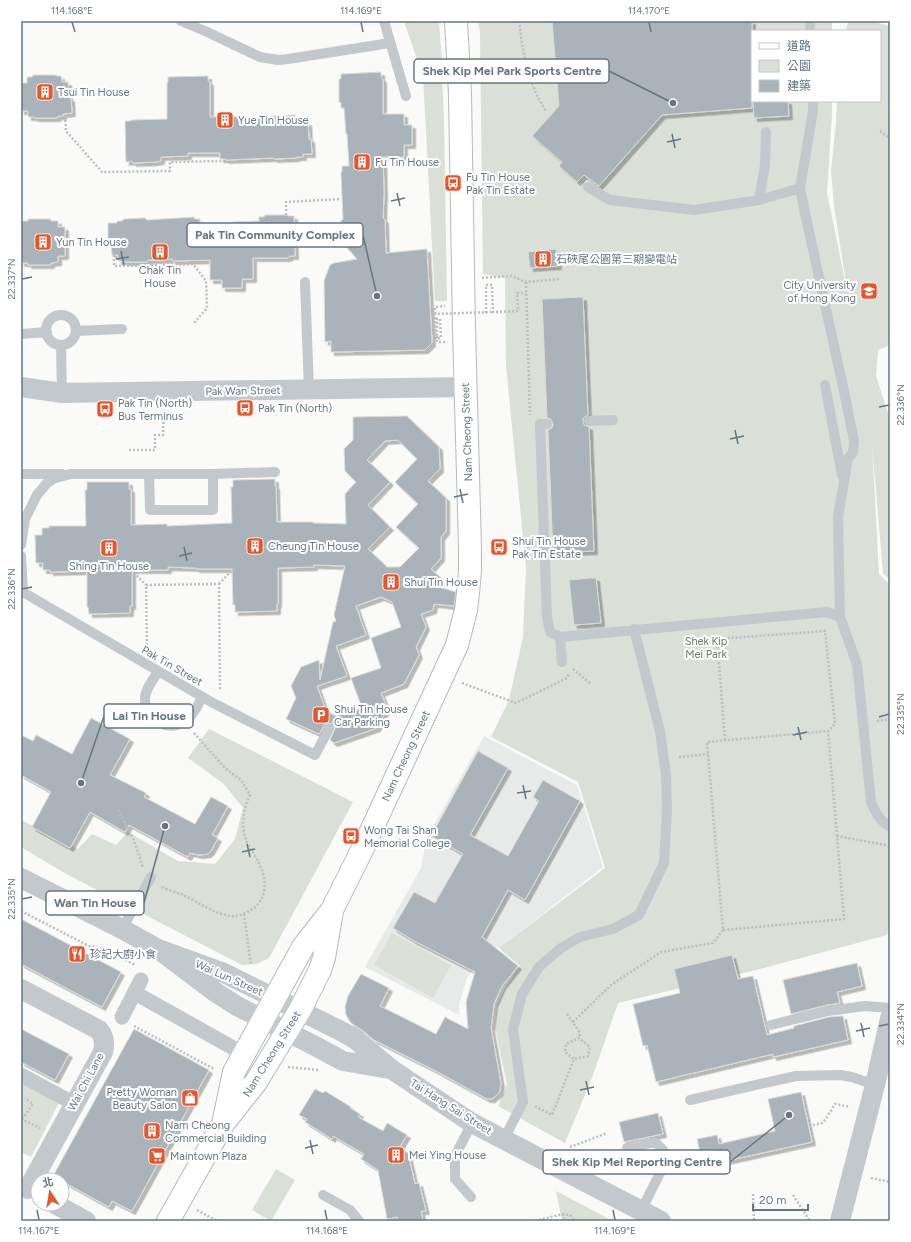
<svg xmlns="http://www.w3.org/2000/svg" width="911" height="1242" font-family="Figtree,'Noto Sans TC',sans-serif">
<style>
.built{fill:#e8e9e9}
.green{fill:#dadfd7}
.building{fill:#aab3b9;stroke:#dcdcda;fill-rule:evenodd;filter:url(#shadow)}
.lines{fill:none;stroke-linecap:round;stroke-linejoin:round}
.secondary-casing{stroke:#b3babf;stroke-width:24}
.path{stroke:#bbbfc2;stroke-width:2.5;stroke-dasharray:2 2;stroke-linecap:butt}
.service{stroke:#c3c8cc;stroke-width:10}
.pedestrian{stroke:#c3c8cc;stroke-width:15}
.minor{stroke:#c3c8cc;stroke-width:20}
.secondary{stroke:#fff;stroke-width:22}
.path-bridge{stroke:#bbbfc2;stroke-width:2.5;stroke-dasharray:2 2;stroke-linecap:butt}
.service-bridge{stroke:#c3c8cc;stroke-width:10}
.ticks{fill:none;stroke:#657683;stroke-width:1.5}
.labels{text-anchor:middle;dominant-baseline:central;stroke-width:4;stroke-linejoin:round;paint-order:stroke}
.poi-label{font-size:11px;fill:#657683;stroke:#fff;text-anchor:start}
.street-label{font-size:11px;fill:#657683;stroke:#fff}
.park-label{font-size:11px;fill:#687a64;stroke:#fff}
.leader{fill:none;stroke:#657683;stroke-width:1.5}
.callout-dot{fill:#657683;stroke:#fff;stroke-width:1.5}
.callout{fill:#fff;stroke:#657683;stroke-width:1.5}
.callout-label{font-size:12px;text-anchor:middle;font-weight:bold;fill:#657683}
.neatline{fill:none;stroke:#657683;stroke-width:1.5}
.ticks-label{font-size:10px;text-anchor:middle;fill:#657683}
</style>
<defs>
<filter id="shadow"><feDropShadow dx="3.5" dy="3.5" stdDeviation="0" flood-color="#0004"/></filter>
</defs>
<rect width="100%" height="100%" fill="#fafaf8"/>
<path class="built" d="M484,736L577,785L603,867L499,948L491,944L467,978L459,1005V1015L365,967L421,868L427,837Z"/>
<path class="green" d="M404,21H439L441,49L444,121L447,301H435L423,77Z
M478,21H832V31H752V101H832V115L827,193L848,295L834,206L831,171L836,122L837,101H880V31H846L848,21H871L890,26V345L878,350L876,376L890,419V581L883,573L872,444L879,574L890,585V925L887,935L756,970L618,1003L593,1075L565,1143L498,1106L507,1085L495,1027L497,1005L505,988L520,966L499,948L605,868L578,782L491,737L509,700L523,637L526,567L506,366L505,278L483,274L480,33Z
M209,729L353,802L269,958L257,964L242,965L68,875L21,847V820L78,849L92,834L116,845L128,832L178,861L215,864L235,839L243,808L224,784L188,758Z
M392,933L451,965L433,998L374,965Z
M21,1080L60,1101L31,1157L21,1152Z
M276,1169L295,1180L271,1221L252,1210Z
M556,1191L613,1221H562Z"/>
<path class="building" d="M552,21H752V108L662,115L599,186L584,175L577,182L559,166L562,162L532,136L559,106Z
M381,72V77L383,79V114H404V125H412V145H404V157H383L384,193L383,218L385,220L386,253L427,249L432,343L425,350L331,352V341L325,342L324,281L330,265L334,263L357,259L342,242L341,221L343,219L341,173L342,171V166H349L347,134H346L344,108H341V103L339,102V80L341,78V74Z
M33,75H55L57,76H61L62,82H68L69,98H71L72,113L63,114V116H58L57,118H35L33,117H28V111H21V83H27V77H32Z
M208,76V81L210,82V117L247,116L248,118H262L272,117L273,116L295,115L297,117H301L302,123L308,122L309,139H311L312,154H303V157H298L296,158L274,159L273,158L226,160L225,159H220V153H188V156L161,157V161L155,162L133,163L132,161L126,162L125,121H130L132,120L167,119V83L168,82V77Z
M753,101H788L789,116L754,118Z
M265,215H287L288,216H294L295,256H290L288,258H253V279H242V288H222V280H210V260L173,261L172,259L158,260H148L147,262H125L123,261H118V255H112L111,239H108V223H117V221H122L124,219L145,218L147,220L194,217L195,219H200V225H232V222L259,221V217H264Z
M28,219H51V221H58V227H65V256H58V262L51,263V265H28V263H21V221H28Z
M556,249L558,266L530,268L528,252Z
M583,297L588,415L583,418V422L584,425L589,427L594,551L553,553L548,430L552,428L553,424L551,419L547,418L542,299Z
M407,416L439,447L440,469L428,481L446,498V531L441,537V558L431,569L441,578L439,587L456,592L454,606L434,604L433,610L421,614L426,627L416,647L419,655L404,684L381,693L387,708L377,728L334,743L330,740L335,729V726L332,723L325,724L319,734L286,719L296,698L291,686L301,667L319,660L320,680L333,622L336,621L334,615L345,566L314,565V567L278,568V604H277V611L235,612V605H233L232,569H196V568L168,567V570H132V606H130V613L89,614L88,607H87V571L50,572V570H43V563H36L35,535H42V528H49V526H86L85,490H87V482H129V489H131V525L167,524V526L232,523L231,487H233V480L275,479V486H276L277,522H313V523L346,524L345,494L356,482L345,471L344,449L353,440V417ZM398,440L417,459L395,482L418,504L396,527L419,548L400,567H387L368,549L390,527L368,505L390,482L367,460L385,441ZM381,597L392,602L401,627L371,638L381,668L351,678L362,708L336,716L326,711L317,686L347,676L336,646L366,635L356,606Z
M590,578H596L601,623L574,625L569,580Z
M91,718L130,739L110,775L146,793L144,797L195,824L211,797L228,806L212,835L218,838L211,851L208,854L199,855L190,853L188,857L129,825L125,832L90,812L70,848L32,827L51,792L21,775V735L33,741L36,735L72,754Z
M478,751L508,768L470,835L508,856L539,801L533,797L543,780L580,801L525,900L508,890L482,937L518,966L502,986L494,1004L491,1028L501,1084L499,1093L492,1099H487L434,1070L374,1040L362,1030L351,1023L346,1015L345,1007L348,996L361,974L389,988L380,1006L436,1034L445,1017L468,1029L466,1002L475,972L414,941L393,928L414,892L435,903L463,854L431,836Z
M21,919L121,972L102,1007L21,964Z
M732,955L738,979L753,976L767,1035L794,1028V1026L829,1017L843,1016L848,1040L773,1057V1054L656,1082L647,1045L643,1046L633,1004L680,993L674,969Z
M857,963L862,986L837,992L840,1003L827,1005L791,1014L783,980Z
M21,1029L69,1054L55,1080L21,1062Z
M134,1029L209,1070L132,1211L112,1201L109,1207L62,1181V1180L53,1176Z
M315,1089L323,1093L325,1091L351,1107L350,1108L360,1114L358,1117L383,1131L387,1123L407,1135L399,1148L408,1153L415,1184L419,1183L426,1211H421L423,1221H398L397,1217L387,1219L378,1170L361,1159L364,1154L333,1136L332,1139L305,1122L307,1119L299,1115Z
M801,1092L812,1142L703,1166L697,1139L717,1135L719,1144L775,1131L768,1099Z
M658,1113L663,1134L648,1137L624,1142L619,1122Z"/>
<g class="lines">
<defs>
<path id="secondary" d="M223,1124L234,1072L303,947L332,910L365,844L457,645L466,610L468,593L470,571V548L464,328L460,94L456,21
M168,1221L223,1124L256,1082L300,1010L320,970L324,958L332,911"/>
</defs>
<use href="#secondary" class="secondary-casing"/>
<path class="path" d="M519,21C523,53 528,84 546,111
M65,116L66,131L102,172L170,171V162L222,161
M880,131L890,138
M286,215V202L341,199
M114,255V266L193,264L206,281L207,308L194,323
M482,278L511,276L526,282L560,279
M526,282L530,415
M486,313V285H492L493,312L518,311L517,293H526
M431,314H435V307L445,306
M437,336V342H445
M129,450H155V435H163L164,415
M131,570L146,585
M219,584L234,568
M147,649L146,585L219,584L220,690
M573,669L591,684
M462,683L516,703L567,678L569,674
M877,721L890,719
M725,740L717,639L825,631L835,724L828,731
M679,757L708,754
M118,810L134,840L143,868
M837,836L828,731L707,742L723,930L844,919L837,836L890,846
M162,887C168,890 175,892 181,894C197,901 215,915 232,916C237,917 244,914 249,911C262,904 266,893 264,878C262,864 253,854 247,842C240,827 243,810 250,795L241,780L225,768L193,732
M21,911L89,946L103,948L135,965
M244,914L251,965
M567,1014L580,1033L579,1038
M573,1022L611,985L661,952L713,943L723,930
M134,1026L214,1069
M288,1067L318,1070
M535,1106L552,1115L574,1059L565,1052L566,1044L579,1038L590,1047L588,1056L574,1059
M21,1119L40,1128
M22,1119L33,1104L25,1098
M813,1125L823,1123L835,1104L850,1107
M871,1178L890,1182
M753,1194L754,1221
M793,1195L810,1221
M197,1210L217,1221
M563,1214L565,1221
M535,1221L563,1214L570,1215L574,1221"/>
<path class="service" d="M181,21L205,31L260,57L278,60L288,59L390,43
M384,21L406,96
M810,21V31
M588,187L610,200L694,210L759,200L800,188
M759,200L765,165L766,132
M805,213L800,188L813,111V101
M305,282L309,390
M46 330a15 15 0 1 1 30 0a15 15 0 1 1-30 0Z
M76,331L122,329
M21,334L47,332
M61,345L62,393
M825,385L842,475
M845,396L854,441L853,452L848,459L838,516L840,617L857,664L871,802C875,811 880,822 890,826
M589,421L613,420
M547,424H540L547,617L550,632L560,637
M21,474H62
M149,474L150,510H213V474
M21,545L25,519L37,495L47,483L53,479L70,474H213L275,472
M21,556L23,591
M21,591L213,703L315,755L329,729
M562,662L560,637L827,612L840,617
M158,672C153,680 145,689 145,699C145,721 170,734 187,720C194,715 198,705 202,697
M122,929L151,877
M771,1025L828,1011L865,1006L890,1008
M690,1100L796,1076L840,1075L852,1077L875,1085
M504,1139L523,1102L513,1029L522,994L539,967L561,948L580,937L613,929L639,915L664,863L667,809L666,775L660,731L634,629
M627,1148L649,1143H656L663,1150L665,1163L641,1211
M323,1195L350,1210L359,1221
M471,1197L455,1179V1156L472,1123"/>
<path class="pedestrian" d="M135,993L235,1049
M122,1017L141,980
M21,1075L75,1104"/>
<path class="minor" d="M21,387L62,393L465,387
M21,878L122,929L158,949L215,992L237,1006L317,1047L343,1061L389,1069
M158,949L224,973L343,1032L355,1039L391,1069L472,1123L661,1221
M21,989L99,1030C105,1037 105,1044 103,1052L28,1189
M55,1204L86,1221
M840,1221L875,1085L890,1018"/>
<use href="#secondary" class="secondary"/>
<path class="path-bridge" d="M437,336V319H440L441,338L436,339L435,314L493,312
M570,1147L607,1133"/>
<path class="service-bridge" d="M805,213L845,396"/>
</g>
<path class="ticks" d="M72,22L75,32M361,22L363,32M649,22L651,32M672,134L675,148M667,142L681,139M397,193L400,206M391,201L405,198M121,251L124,265M116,259L129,257M22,279L32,277M879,407L889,405M735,430L738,444M730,439L744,436M460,489L463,503M454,497L468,494M184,547L187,561M179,556L192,553M22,589L32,587M879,717L889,714M798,727L801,740M793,735L807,732M523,785L526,799M517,793L531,791M247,844L250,857M242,852L255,849M22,899L32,897M861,1023L864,1037M879,1026L889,1024M856,1031L870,1028M586,1081L589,1095M580,1090L594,1087M310,1140L313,1154M305,1148L318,1145M37,1210L39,1220M325,1210L327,1220M613,1210L615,1220"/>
<defs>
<symbol id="building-square" viewBox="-11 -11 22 22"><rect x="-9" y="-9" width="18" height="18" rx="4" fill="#e4572e" stroke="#fff"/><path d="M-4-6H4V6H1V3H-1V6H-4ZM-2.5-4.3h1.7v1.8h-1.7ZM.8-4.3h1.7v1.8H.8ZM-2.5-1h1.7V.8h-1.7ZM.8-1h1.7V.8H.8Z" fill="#fff"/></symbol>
<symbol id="bus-square" viewBox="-11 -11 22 22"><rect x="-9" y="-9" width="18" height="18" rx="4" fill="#e4572e" stroke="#fff"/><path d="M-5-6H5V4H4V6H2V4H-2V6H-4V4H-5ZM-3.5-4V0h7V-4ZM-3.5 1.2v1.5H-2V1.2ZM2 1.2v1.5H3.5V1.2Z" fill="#fff"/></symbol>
<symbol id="university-square" viewBox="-11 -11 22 22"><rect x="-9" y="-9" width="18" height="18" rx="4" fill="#e4572e" stroke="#fff"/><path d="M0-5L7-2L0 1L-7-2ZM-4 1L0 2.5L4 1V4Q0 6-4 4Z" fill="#fff"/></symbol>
<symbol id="parking-square" viewBox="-11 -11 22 22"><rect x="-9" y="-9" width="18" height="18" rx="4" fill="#e4572e" stroke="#fff"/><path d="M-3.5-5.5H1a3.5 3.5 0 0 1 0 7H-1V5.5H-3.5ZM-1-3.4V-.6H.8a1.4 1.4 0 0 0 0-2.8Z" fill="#fff"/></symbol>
<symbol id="restaurant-square" viewBox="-11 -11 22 22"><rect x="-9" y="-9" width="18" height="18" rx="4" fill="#e4572e" stroke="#fff"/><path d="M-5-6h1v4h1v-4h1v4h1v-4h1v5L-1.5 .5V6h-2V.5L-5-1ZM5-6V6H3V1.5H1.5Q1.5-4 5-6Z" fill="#fff"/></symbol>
<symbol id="shop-square" viewBox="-11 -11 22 22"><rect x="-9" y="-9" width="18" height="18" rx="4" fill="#e4572e" stroke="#fff"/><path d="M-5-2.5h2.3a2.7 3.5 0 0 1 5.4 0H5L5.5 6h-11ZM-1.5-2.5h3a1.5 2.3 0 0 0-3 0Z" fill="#fff"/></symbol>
<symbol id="supermarket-square" viewBox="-11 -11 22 22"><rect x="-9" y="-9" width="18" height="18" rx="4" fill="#e4572e" stroke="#fff"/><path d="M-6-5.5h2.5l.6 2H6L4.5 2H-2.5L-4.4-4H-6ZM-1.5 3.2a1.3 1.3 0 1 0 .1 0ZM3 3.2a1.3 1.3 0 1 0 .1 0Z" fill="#fff"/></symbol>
</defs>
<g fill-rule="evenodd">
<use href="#building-square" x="35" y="82" width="20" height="20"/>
<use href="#building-square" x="215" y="110" width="20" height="20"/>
<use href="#building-square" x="352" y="152" width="20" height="20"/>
<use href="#bus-square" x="443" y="173" width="20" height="20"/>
<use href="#building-square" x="33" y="232" width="20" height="20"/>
<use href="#building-square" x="150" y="242" width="20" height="20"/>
<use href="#building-square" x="533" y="249" width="20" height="20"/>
<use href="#university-square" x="859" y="281" width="20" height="20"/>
<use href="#bus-square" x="235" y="398" width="20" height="20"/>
<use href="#bus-square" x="95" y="399" width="20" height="20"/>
<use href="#building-square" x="245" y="536" width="20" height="20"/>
<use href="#bus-square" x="489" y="537" width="20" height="20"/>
<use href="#building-square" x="99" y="538" width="20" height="20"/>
<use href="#building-square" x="381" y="572" width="20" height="20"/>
<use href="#parking-square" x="311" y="705" width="20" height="20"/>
<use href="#bus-square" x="341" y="826" width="20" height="20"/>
<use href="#restaurant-square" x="67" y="944" width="20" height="20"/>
<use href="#shop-square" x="180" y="1088" width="20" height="20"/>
<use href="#building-square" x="142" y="1121" width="20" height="20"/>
<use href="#building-square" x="386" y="1145" width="20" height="20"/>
<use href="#supermarket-square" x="147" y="1146" width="20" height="20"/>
</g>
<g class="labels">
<g class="poi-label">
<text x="58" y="92">Tsui Tin House</text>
<text x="238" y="120">Yue Tin House</text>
<text x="375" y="162">Fu Tin House</text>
<text x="466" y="177">Fu Tin House<tspan x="466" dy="13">Pak Tin Estate</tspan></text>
<text x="56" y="242">Yun Tin House</text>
<text x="556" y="259">石硤尾公園第三期變電站</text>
<text x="160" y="270" text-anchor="middle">Chak Tin<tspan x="160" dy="13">House</tspan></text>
<text x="856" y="285" text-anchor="end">City University<tspan x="856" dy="13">of Hong Kong</tspan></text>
<text x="118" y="403">Pak Tin (North)<tspan x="118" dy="13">Bus Terminus</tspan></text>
<text x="258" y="408">Pak Tin (North)</text>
<text x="512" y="541">Shui Tin House<tspan x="512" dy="13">Pak Tin Estate</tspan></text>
<text x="268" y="546">Cheung Tin House</text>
<text x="109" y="566" text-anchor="middle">Shing Tin House</text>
<text x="404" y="582">Shui Tin House</text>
<text x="334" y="709">Shui Tin House<tspan x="334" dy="13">Car Parking</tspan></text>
<text x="364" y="830">Wong Tai Shan<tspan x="364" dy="13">Memorial College</tspan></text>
<text x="90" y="954">珍記大廚小食</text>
<text x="177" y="1092" text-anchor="end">Pretty Woman<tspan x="177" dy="13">Beauty Salon</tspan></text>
<text x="165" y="1125">Nam Cheong<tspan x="165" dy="13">Commercial Building</tspan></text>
<text x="409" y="1155">Mei Ying House</text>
<text x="170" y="1156">Maintown Plaza</text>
</g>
<g class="street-label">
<text transform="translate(243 391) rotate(-1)">Pak Wan Street</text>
<text transform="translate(467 432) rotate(-92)">Nam Cheong Street</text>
<text transform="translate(172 666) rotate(30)">Pak Tin Street</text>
<text transform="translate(406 756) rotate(-65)">Nam Cheong Street</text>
<text transform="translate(229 978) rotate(24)">Wai Lun Street</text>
<text transform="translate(272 1054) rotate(-58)">Nam Cheong Street</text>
<text transform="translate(86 1082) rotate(-62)">Wai Chi Lane</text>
<text transform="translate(451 1107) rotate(32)">Tai Hang Sai Street</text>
</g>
<g class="park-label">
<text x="706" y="641">Shek Kip<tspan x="706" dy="13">Mei Park</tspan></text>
</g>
</g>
<path class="leader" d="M673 103L609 71M377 296L363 235M81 783L104 716M165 826L144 903M789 1115L730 1162"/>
<g class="callout-dot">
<circle cx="673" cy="103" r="4"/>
<circle cx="377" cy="296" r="4"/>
<circle cx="81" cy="783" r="4"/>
<circle cx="165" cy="826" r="4"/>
<circle cx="789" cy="1115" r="4"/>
</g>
<g class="callout">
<rect x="414" y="59" width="195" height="24" rx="4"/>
<rect x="187" y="223" width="176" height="24" rx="4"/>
<rect x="104" y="704" width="89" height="24" rx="4"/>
<rect x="46" y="891" width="98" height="24" rx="4"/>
<rect x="543" y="1150" width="187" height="24" rx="4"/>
</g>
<g class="callout-label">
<text x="512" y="75">Shek Kip Mei Park Sports Centre</text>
<text x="275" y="239">Pak Tin Community Complex</text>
<text x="149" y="720">Lai Tin House</text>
<text x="95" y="907">Wan Tin House</text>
<text x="637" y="1166">Shek Kip Mei Reporting Centre</text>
</g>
<rect width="911" height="1242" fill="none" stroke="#ffffff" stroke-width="44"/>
<rect x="751" y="30" width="130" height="72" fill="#ffffff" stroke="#c1c8cd"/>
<rect x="759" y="43" width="20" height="6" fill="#ffffff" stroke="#c1c8cd"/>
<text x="787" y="50" font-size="12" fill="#657683">道路</text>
<rect x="759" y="60" width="20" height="12" fill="#dadfd7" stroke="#c1c8cd"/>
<text x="787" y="70" font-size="12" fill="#657683">公園</text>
<rect x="759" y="80" width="20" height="12" fill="#aab3b9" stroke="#c1c8cd"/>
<text x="787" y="90" font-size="12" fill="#657683">建築</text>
<g transform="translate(50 1192) rotate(348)"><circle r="19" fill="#ffffff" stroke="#c1c8cd"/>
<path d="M0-3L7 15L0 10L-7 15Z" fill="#e4572e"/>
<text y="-6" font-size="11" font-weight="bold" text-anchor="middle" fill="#657683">北</text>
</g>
<path d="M753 1204v6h55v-6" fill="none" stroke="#657683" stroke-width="2"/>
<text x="759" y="1204" font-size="12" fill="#657683" stroke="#ffffff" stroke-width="3" paint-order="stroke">20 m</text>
<rect x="22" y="22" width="867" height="1198" class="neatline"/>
<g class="ticks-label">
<text x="72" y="14">114.168°E</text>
<text x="361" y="14">114.169°E</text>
<text x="649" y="14">114.170°E</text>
<text transform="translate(11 279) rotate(-90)" y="4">22.337°N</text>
<text transform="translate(900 405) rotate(-90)" y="4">22.336°N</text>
<text transform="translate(11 589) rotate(-90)" y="4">22.336°N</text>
<text transform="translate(900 714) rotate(-90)" y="4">22.335°N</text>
<text transform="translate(11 899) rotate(-90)" y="4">22.335°N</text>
<text transform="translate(900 1024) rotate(-90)" y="4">22.334°N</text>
<text x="39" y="1234">114.167°E</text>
<text x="327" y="1234">114.168°E</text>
<text x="615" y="1234">114.169°E</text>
</g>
</svg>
